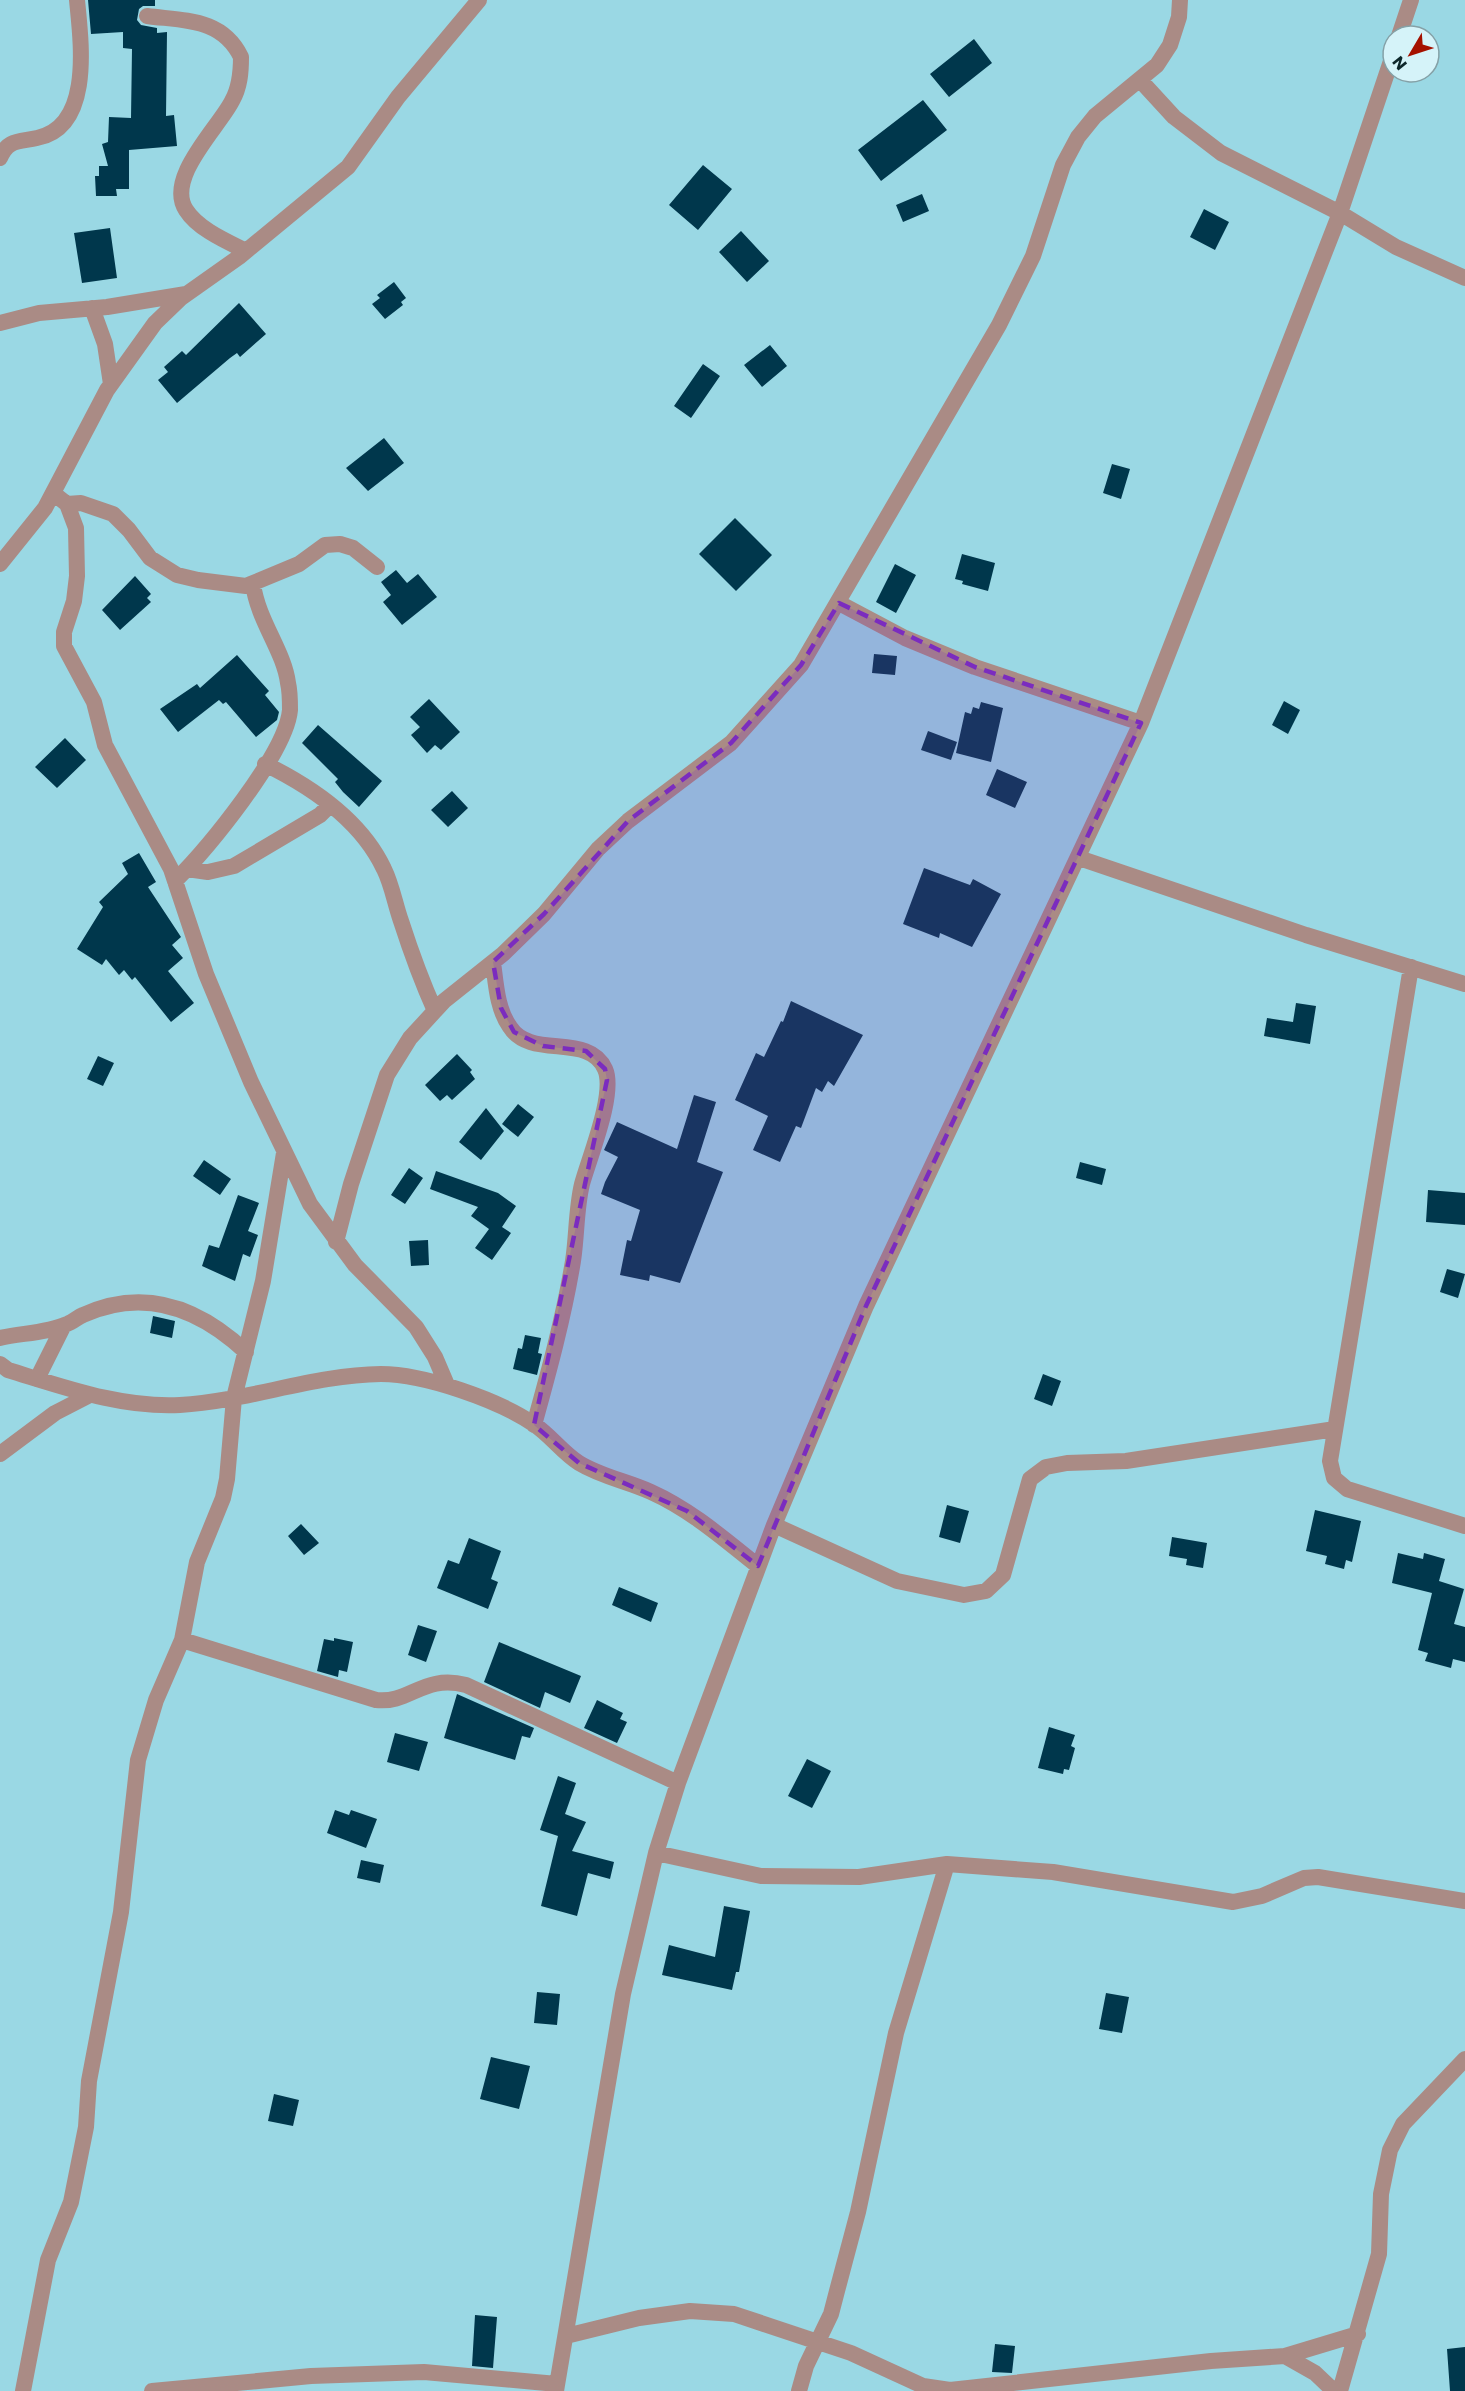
<svg xmlns="http://www.w3.org/2000/svg" width="1465" height="2391" font-family="Poppins,sans-serif">
<style>
.building{fill:#00374c}
.lines{fill:none;stroke-linecap:round;stroke-linejoin:round}
.minor{stroke:#aa8b85;stroke-width:16}
.marked{fill:#7b2cbf;fill-opacity:0.2;stroke:#7b2cbf;stroke-width:4.5;stroke-dasharray:12 8;stroke-linejoin:round}
</style>
<rect width="100%" height="100%" fill="#9ad8e4"/>
<path class="building" d="M88,0H155V6H143L139,9L137,20L141,25L157,28V33L167,32L166,116L174,115L177,146L129,150V189H116L117,196H96L95,176H99V166H108L102,144L108,142L109,117L131,118L132,49L123,48V32L91,34Z
M974,39L992,63L949,97L930,74Z
M923,100L947,130L881,181L858,150Z
M703,165L732,189L698,230L669,205Z
M922,194L929,211L903,222L896,205Z
M1204,209L1229,222L1215,250L1190,237Z
M110,228L117,278L82,283L74,233Z
M741,231L769,261L747,282L719,252Z
M394,282L406,298L401,302L403,305L385,319L372,304L380,298L377,295Z
M239,303L266,334L240,357L237,353L230,358L177,403L158,380L168,372L164,367L182,351L186,355Z
M770,345L787,366L762,387L744,365Z
M703,364L720,376L691,418L674,406Z
M384,438L404,463L368,491L346,468Z
M1112,464L1130,469L1121,499L1103,493Z
M735,518L772,555L736,591L699,554Z
M962,554L995,563L988,591L962,584L963,581L955,579Z
M895,564L916,575L896,613L876,602Z
M396,570L407,583L418,574L437,597L402,625L383,602L391,595L381,582Z
M135,576L151,594L147,598L151,602L120,630L102,610Z
M874,654L897,656L895,675L872,673Z
M237,655L269,691L265,695L279,712L277,720L256,737L226,702L223,704L219,700L178,732L160,709L197,684L200,688Z
M429,699L460,732L441,750L435,745L427,753L411,735L420,727L410,717Z
M1284,701L1300,710L1288,734L1272,725Z
M981,702L1003,708L991,762L956,753L965,712L971,714L973,707L979,709Z
M318,725L382,781L359,807L343,792L335,782L338,779L302,743Z
M928,731L957,742L951,760L921,750Z
M65,738L86,760L57,788L35,767Z
M997,769L1027,782L1015,808L986,795Z
M452,791L468,808L448,827L431,810Z
M139,853L156,882L148,887L181,937L172,945L183,958L168,971L194,1003L171,1022L135,977L132,980L124,970L119,975L106,959L102,965L77,949L103,907L99,902L128,874L122,863Z
M924,868L970,885L973,879L1001,894L972,947L940,933L939,938L903,924Z
M791,1001L863,1035L834,1086L828,1081L822,1092L816,1088L801,1128L796,1126L780,1162L753,1150L768,1116L735,1100L756,1053L764,1057L781,1021L783,1022Z
M1296,1003L1316,1006L1310,1044L1264,1036L1267,1018L1293,1022Z
M457,1054L472,1070L470,1072L475,1079L452,1100L447,1095L440,1101L425,1085Z
M98,1056L114,1063L103,1086L87,1079Z
M694,1095L716,1102L697,1162L723,1172L680,1283L650,1275L649,1281L620,1275L627,1240L631,1241L640,1210L601,1194L605,1182L618,1157L604,1150L617,1122L677,1149Z
M518,1104L534,1117L518,1137L502,1124Z
M486,1108L504,1131L481,1160L459,1142Z
M204,1160L231,1179L220,1195L193,1176Z
M1080,1162L1106,1169L1102,1185L1076,1178Z
M409,1168L423,1178L405,1204L391,1195Z
M436,1171L498,1193L516,1206L502,1227L511,1233L492,1260L475,1248L489,1229L471,1216L478,1207L430,1189Z
M1428,1190L1465,1193V1225L1426,1222Z
M238,1195L259,1203L248,1231L258,1235L250,1257L243,1254L235,1281L202,1266L209,1245L219,1248Z
M428,1240L429,1265L411,1266L409,1241Z
M1447,1269L1465,1274L1458,1298L1440,1292Z
M153,1316L175,1321L172,1338L150,1333Z
M525,1335L541,1338L538,1353L542,1354L537,1375L513,1369L518,1348L522,1349Z
M1043,1374L1061,1381L1052,1406L1034,1399Z
M947,1505L969,1511L960,1543L939,1537Z
M1315,1510L1361,1521L1352,1562L1346,1560L1344,1569L1325,1564L1327,1556L1306,1551Z
M301,1524L319,1543L304,1555L288,1536Z
M1172,1537L1207,1543L1203,1568L1186,1565L1187,1559L1169,1556Z
M469,1538L501,1551L491,1579L498,1582L488,1609L437,1588L448,1560L459,1564Z
M1398,1553L1423,1559L1424,1553L1445,1559L1439,1581L1464,1589L1454,1624L1465,1627V1662L1453,1659L1451,1668L1425,1661L1428,1653L1418,1650L1432,1593L1392,1583Z
M619,1587L658,1603L651,1622L612,1605Z
M418,1625L437,1631L426,1662L408,1655Z
M334,1638L353,1642L347,1672L339,1670L338,1677L317,1671L324,1639L334,1641Z
M499,1642L581,1676L570,1703L545,1692L540,1708L484,1682Z
M457,1694L534,1728L530,1738L522,1736L515,1760L444,1738Z
M597,1700L623,1713L620,1719L627,1722L617,1743L584,1728Z
M1049,1727L1075,1735L1071,1746L1075,1748L1069,1770L1064,1769L1063,1774L1038,1768Z
M395,1733L428,1742L419,1771L387,1762Z
M807,1759L831,1771L812,1808L788,1796Z
M558,1776L576,1783L565,1814L586,1822L572,1851L614,1862L610,1879L588,1873L577,1916L541,1906L558,1836L540,1830Z
M335,1810L349,1815L351,1810L377,1819L366,1848L327,1833Z
M361,1860L384,1865L380,1883L357,1878Z
M724,1906L750,1911L739,1972H736L732,1990L662,1975L669,1945L715,1957Z
M537,1992L560,1994L557,2025L534,2023Z
M1106,1993L1129,1997L1122,2033L1099,2029Z
M491,2057L530,2066L519,2109L480,2099Z
M274,2094L299,2100L293,2126L268,2121Z
M475,2315L497,2317L493,2368L472,2366Z
M995,2344L1015,2346L1012,2373L992,2372Z
M1465,2347V2391H1450L1447,2349Z"/>
<g class="lines">
<path class="minor" d="M147,16C185,21 222,18 241,57C241,72 240,87 232,101C219,127 165,178 186,210C198,229 226,241 246,251
M1399,36L1411,0
M1140,80L1174,117L1221,153L1340,213L1396,247L1465,278
M0,158C8,139 19,142 37,138C93,127 81,42 77,0
M92,308L105,344L111,384
M0,323L39,313L107,307L186,294
M53,493L67,504L76,528L77,576L74,601L64,632V646L94,702L105,745L171,869L206,974L251,1082L310,1204L355,1265L416,1327L435,1357L447,1385
M67,504L81,503L113,514L129,530L150,558L177,575L198,580L246,586L299,564L325,545L340,544L353,548L377,567
M0,564L45,508L107,390L155,323L181,298L239,257L348,167L398,97L479,0
M839,603L905,638L975,667L1141,723
M265,764C312,787 361,820 384,869C392,885 395,904 401,921C411,952 422,982 435,1011
M1079,858L1306,935L1465,984
M187,869L208,872L234,866L320,815L330,805
M175,881C207,849 286,754 290,710C290,702 290,691 288,683C284,651 258,621 253,584
M493,962C496,984 497,1009 510,1027C531,1060 589,1032 605,1069C616,1093 589,1158 582,1184C576,1209 577,1235 573,1261C564,1316 549,1371 534,1425
M1411,967L1330,1461L1334,1478L1347,1489L1465,1526
M336,1242L351,1184L387,1075L410,1038L444,1001L503,954L544,914L598,849L628,821L731,743L801,665L999,325L1033,256L1063,165L1078,137L1095,116L1157,65L1170,45L1179,17L1180,0
M0,1338C22,1333 47,1333 67,1324C73,1322 78,1317 83,1315C145,1287 199,1308 246,1352
M0,1364L8,1370C64,1387 121,1408 180,1405C248,1401 313,1375 381,1374C424,1374 499,1400 535,1425C551,1436 563,1453 579,1463C602,1477 627,1481 651,1492C691,1510 724,1539 758,1566
M37,1379L64,1325
M0,1454L55,1413L90,1395
M774,1525L897,1581L964,1595L986,1591L1003,1575L1030,1479L1046,1467L1067,1463L1126,1461L1335,1429
M182,1640L376,1700C410,1704 423,1674 466,1685L678,1783
M656,1853L761,1876L859,1877L947,1864L1053,1872L1233,1902L1262,1896L1304,1878L1318,1877L1465,1901
M566,2336L639,2318L690,2311L734,2314L851,2353L923,2386L950,2390L1211,2361L1285,2356L1315,2373L1334,2391
M1285,2356L1358,2334
M23,2391L48,2260L71,2202L86,2127L89,2081L121,1912L138,1760L156,1700L182,1640L197,1562L223,1498L227,1479L234,1398L263,1281L284,1153
M152,2391L311,2376L424,2372L557,2384
M556,2391L623,1994L656,1853L678,1783L774,1525L866,1306L1141,723L1340,213L1393,55
M799,2391L806,2366L831,2314L837,2291L858,2212L896,2033L947,1864
M1340,2391L1379,2254L1381,2194L1390,2150L1403,2124L1465,2059"/>
</g>
<path class="marked" d="M839,603L975,667L1141,723L866,1306L758,1566L687,1511L579,1463L534,1425L607,1080L605,1069L586,1051L543,1046L514,1032L501,1008L493,962L544,914L628,821L731,743L801,665Z"/>
<g transform="translate(1411 54) rotate(231)"><circle r="28" fill="#d5f3f9" stroke="#85a1a7" stroke-width="1.5"/>
<path d="M0-4.5L10 22L0 15L-10 22Z" fill="#a51100"/>
<text y="-9" font-size="16" font-weight="bold" text-anchor="middle" fill="#0d272b">N</text>
</g>
</svg>
